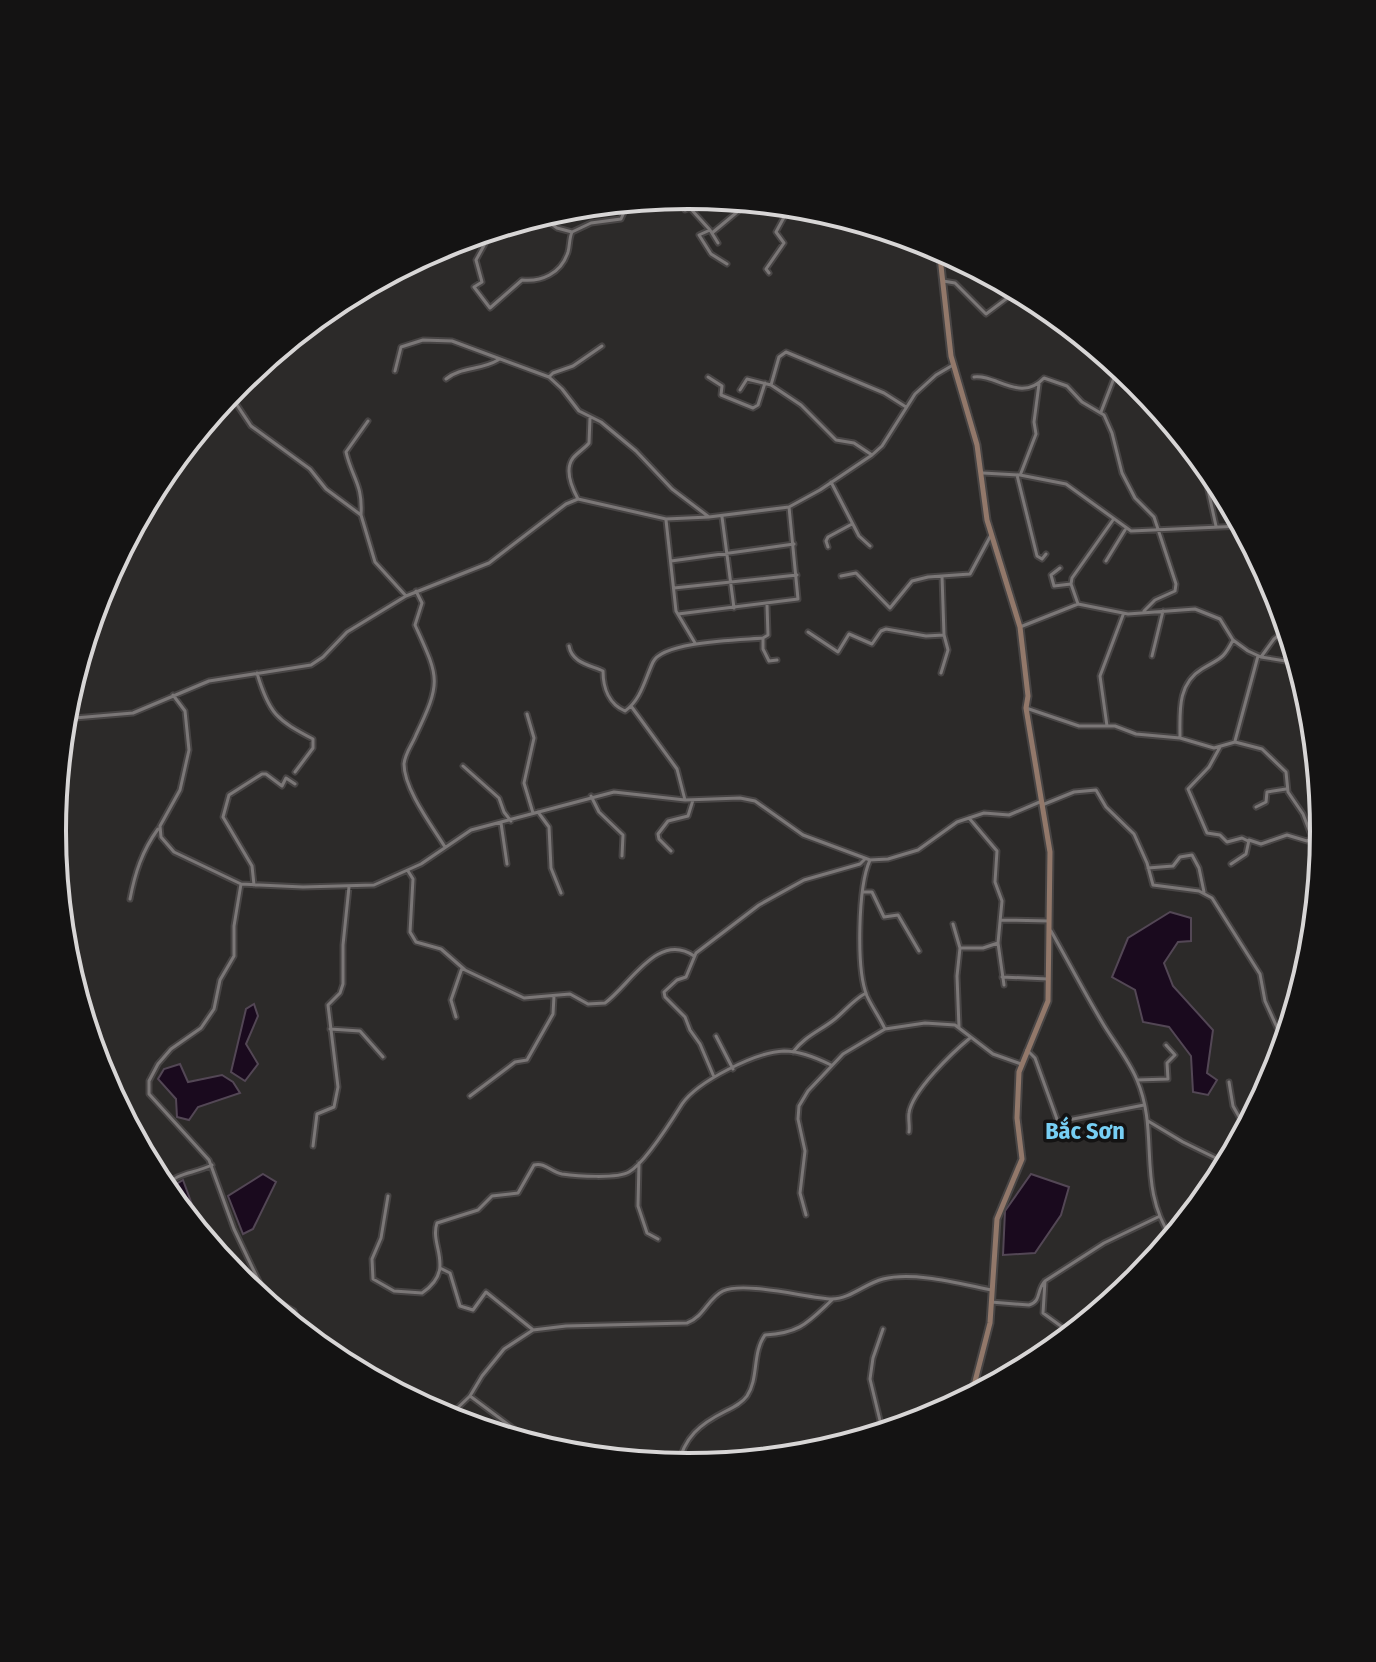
<svg xmlns="http://www.w3.org/2000/svg" width="1376" height="1662" font-family="'Fira Sans Condensed',sans-serif">
<style>
.water{fill:#1a0a1e;stroke:#534755;stroke-width:2}
.lines{fill:none;stroke-linecap:round;stroke-linejoin:round}
.street-casing{stroke:#484545;stroke-width:7}
.secondary-casing{stroke:#484545;stroke-width:9}
.street{stroke:#7b7777;stroke-width:3}
.secondary{stroke:#92786a;stroke-width:5}
.labels{text-anchor:middle;dominant-baseline:central;stroke-width:7;stroke-linejoin:round;paint-order:stroke}
.quarter-label{font-size:24px;font-weight:bold;fill:#77cff4;stroke:#141313}
.rim{fill:none;stroke:#d8d6d6;stroke-width:4}
</style>
<rect width="100%" height="100%" fill="#2c2a29"/>
<path class="water" d="M1170,912L1191,918V941L1178,942L1164,963L1173,986L1213,1030L1207,1073L1217,1080L1208,1095L1193,1092L1191,1056L1169,1027L1143,1022L1135,990L1112,977L1128,938Z
M254,1004L258,1016L246,1044L258,1064L245,1081L231,1072L246,1009Z
M180,1064L188,1082L222,1075L233,1082L240,1093L198,1107L189,1120L177,1117L176,1099L158,1079L164,1069Z
M263,1174L276,1182L253,1229L243,1234L228,1196Z
M1031,1174L1069,1187L1061,1215L1035,1253L1003,1255L1005,1211Z
M183,1180L205,1240L165,1191Z"/>
<g class="lines">
<defs>
<path id="street" d="M746,201L751,205L756,202
M685,210L690,208L710,230L718,243
M539,215L557,228L572,232
M488,230L487,240L476,260L482,282L474,287L490,308L522,280C541,282 561,274 568,252C570,245 569,239 572,232L591,223L621,219L629,201
M710,230L699,235L711,254L727,264
M712,233L748,203
M769,273L766,269L784,243L776,232L789,208L788,205
M943,281L955,283L986,314L1018,290
M395,371L401,347L423,340L452,341L549,377L562,389L579,411L601,422L636,451L672,489L709,517
M549,377L553,373L573,366L602,346
M708,377L722,386L721,395L753,408L758,405L765,383
M974,377C996,374 1021,403 1044,378L1067,386L1082,402L1104,415L1112,433L1122,473L1135,498L1154,517L1176,584L1175,591L1155,600L1144,611
M446,379C460,367 482,370 498,360
M771,385L779,357L786,352L884,393L906,407
M740,390L747,379L771,385L801,405L836,440L854,443L872,455
M229,393L251,426L310,469L326,489L361,515L375,562L406,596
M1101,412L1116,373V364
M1201,458L1216,526
M983,473L1020,475L1066,484L1131,531L1242,526
M1021,473L1036,434L1034,422L1039,384
M1017,475L1037,556L1042,559L1046,554
M831,482L859,536L870,546
M578,499C572,488 564,470 573,458C578,452 584,449 589,443L590,418
M361,515C363,484 352,478 346,452L368,421
M722,517L734,608
M666,520L676,611L695,643
M828,547L826,541L828,537L852,524
M671,561L794,544
M1106,561L1125,530
M1060,568L1051,575L1054,586L1071,584
M841,576L856,573L890,608L912,581L928,577L970,574L991,535
M674,588L797,575
M416,591L422,603L415,625C439,678 442,681 416,735C412,745 405,753 404,764C404,789 432,826 445,847
M1078,604L1071,584L1072,578L1113,520
M767,605L768,635L763,638V649L769,661L777,660
M678,614L798,599L789,507
M1020,627L1078,604L1128,614L1195,609L1220,619L1233,640L1248,651L1261,657L1298,663
M808,632L838,652L849,634L872,644L881,631L886,629L926,636L944,635
M569,646C572,663 590,665 603,671C603,688 609,704 625,711C641,700 645,679 653,662C663,641 740,640 763,638
M1152,656L1163,611
M1261,657L1274,639L1288,628
M257,673C269,714 277,720 313,739V748L295,772
M941,673L948,650L944,635L942,576
M173,695L185,711L189,750L180,790L160,826L161,837L174,852L241,884L303,887L374,885L421,864L471,830L614,792L685,800L740,798L755,801L803,835L870,860L888,859L918,850L957,822L984,813L1009,815L1042,801
M631,706L677,769L685,800
M1026,708L1079,726H1115L1136,734L1180,738L1214,748L1235,742L1262,749L1286,772L1288,792L1303,814L1311,835L1323,839
M527,714L534,738L524,783L533,813
M63,719L133,713L209,681L311,665L323,657L347,632L406,596L489,563L566,504L578,499L666,519L709,517L789,507L820,490L872,455L882,446L915,394L936,375L953,365
M1107,726L1100,676L1123,615
M1180,737C1180,712 1177,684 1202,669C1220,658 1223,660 1233,640
M1235,741L1258,656
M1220,747L1209,767L1188,789L1207,833L1220,835L1227,842L1242,838L1248,841
M463,766L499,798L504,812L511,821
M591,796L599,812L623,835L622,856
M1042,805L1074,792L1096,790L1106,807L1134,834L1147,863L1153,885L1199,891L1212,898L1260,974L1265,1001L1285,1045
M1256,807L1266,802L1267,792L1286,789
M538,812L549,827L551,868L561,893
M969,818L997,851L995,882L1002,901L998,943L1004,985
M501,823L507,864
M671,851L659,839L658,834L668,821L688,816L693,800
M870,860C858,886 856,970 867,996C872,1007 880,1018 885,1029
M1231,864L1246,854L1249,840L1261,844L1287,835L1307,841L1313,837
M1148,868L1173,866L1180,857L1192,855L1199,868L1204,892
M408,871L413,879L410,932L416,942L441,949L465,970L524,998L570,994L588,1004L605,1003C630,985 658,931 694,956
M241,884L234,926V956L220,980L214,1009L201,1028L171,1049L158,1064L149,1081V1094L209,1160L234,1229L265,1294L294,1311L302,1333
M254,885L252,866L223,817L229,795L262,774H266L282,786L286,778L295,784
M1319,887L1316,868L1321,858
M864,892H872L884,917L898,915L919,951
M130,899C135,873 142,851 158,829
M1001,920L1049,921
M953,924L960,948L957,976L959,1027
M1051,931C1068,961 1084,992 1102,1022C1113,1041 1129,1060 1137,1080C1160,1134 1136,1186 1172,1239
M960,948H983L998,943
M1002,977L1048,979
M456,1017L451,1000L462,968
M330,1029L360,1031L383,1057
M1280,1030L1292,1020
M716,1036L733,1069
M1027,1050L1035,1058L1058,1122L1144,1105
M793,1052C805,1036 820,1031 835,1019C846,1010 853,1000 866,993
M714,1077L700,1044L690,1030L685,1017L665,997L664,992L677,980L686,977L696,953L759,905L804,880L860,864L865,859
M1137,1080L1168,1079L1167,1063L1175,1055L1166,1045
M1229,1082L1233,1106L1246,1129
M470,1096L515,1062L527,1060L553,1014L554,996
M1148,1121L1183,1142L1228,1164
M909,1132C910,1126 908,1119 909,1113C912,1091 953,1052 970,1038
M313,1146L317,1114L334,1107L338,1087L328,1005L340,993L343,984V945L349,887
M1217,1159L1239,1143
M639,1163L638,1206L647,1233L658,1239
M162,1188C180,1171 190,1175 212,1165
M388,1196L381,1238L372,1259L373,1279L394,1291L422,1293C457,1269 429,1246 437,1223L478,1210L492,1196L518,1193L534,1165C545,1162 551,1172 562,1174C576,1176 617,1179 629,1172C645,1163 672,1120 682,1104C698,1081 756,1052 784,1051C800,1051 817,1058 831,1065
M806,1215L800,1193L805,1151L798,1119L799,1106L808,1091L843,1054L885,1029L925,1023L955,1025L993,1054L1021,1064
M440,1268L450,1273L460,1306L473,1310L486,1292L532,1329
M1045,1281L1043,1313L1069,1332L1070,1336
M991,1302L1029,1305C1042,1301 1036,1290 1045,1281L1104,1243L1158,1217
M321,1348L340,1354L351,1369
M470,1396L517,1431
M446,1419L470,1396L482,1376L504,1349L533,1330L566,1326L687,1323C704,1317 708,1298 723,1291C745,1281 807,1298 832,1299C850,1299 866,1283 883,1279C914,1271 961,1284 992,1290
M883,1433L870,1379L873,1358L883,1329
M678,1466C684,1437 700,1424 726,1411C734,1407 742,1403 747,1396C759,1378 752,1353 765,1335C801,1333 808,1322 833,1299"/>
<path id="secondary" d="M939,248L951,356L977,445L987,520L1020,627L1028,696L1026,708L1050,852L1048,1001L1019,1072L1017,1118L1022,1159L997,1219L990,1323L971,1397"/>
</defs>
<use href="#street" class="street-casing"/>
<use href="#secondary" class="secondary-casing"/>
<use href="#street" class="street"/>
<use href="#secondary" class="secondary"/>
</g>
<g class="labels">
<g class="quarter-label">
<text x="1085" y="1131">Bắc Sơn</text>
</g>
</g>
<path d="M0 0H1376V1662H0ZM66 831a622 622 0 1 1 1244 0a622 622 0 1 1-1244 0Z" fill="#141313" fill-rule="evenodd"/>
<path class="rim" d="M66 831a622 622 0 1 1 1244 0a622 622 0 1 1-1244 0Z"/>
</svg>
